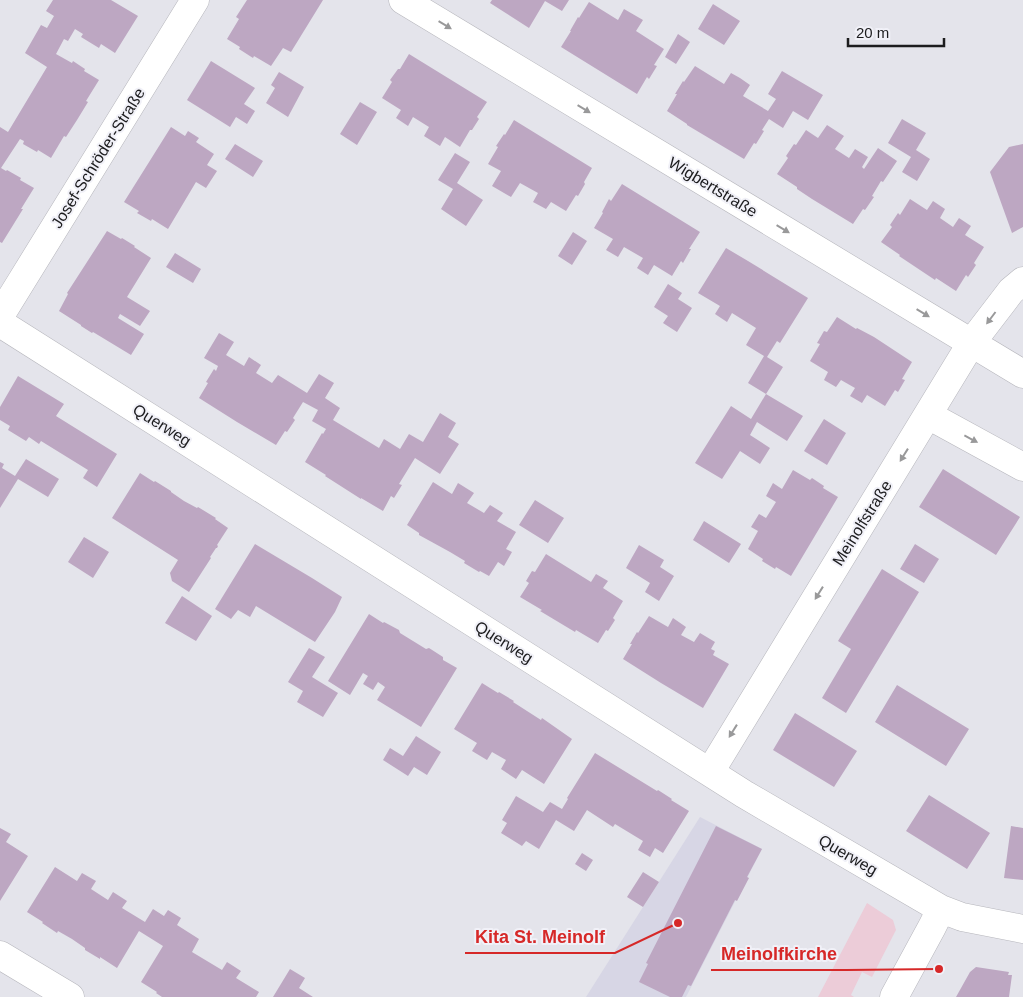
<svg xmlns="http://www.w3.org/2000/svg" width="1023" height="997" font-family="Arial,sans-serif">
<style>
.built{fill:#d7d6e5}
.green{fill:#ecccd8}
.building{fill:#bda7c2}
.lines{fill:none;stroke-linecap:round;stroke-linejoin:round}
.minor-casing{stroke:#b6b6bc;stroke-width:29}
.minor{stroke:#fff;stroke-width:28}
.oneway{fill:#99999a}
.labels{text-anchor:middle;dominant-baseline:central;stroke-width:4;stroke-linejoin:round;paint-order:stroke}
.street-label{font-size:16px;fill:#1c1c1e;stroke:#f1f1f8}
.leader{fill:none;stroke:#d62828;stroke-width:2}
.callout-dot{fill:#d62828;stroke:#f1f1f8;stroke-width:2}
.callout-label{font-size:18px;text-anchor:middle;font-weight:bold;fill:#d62828;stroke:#f1f1f8;stroke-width:4;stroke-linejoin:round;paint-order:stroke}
</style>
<rect width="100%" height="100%" fill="#e4e4eb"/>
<path class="built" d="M700,817L762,849L686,997H586Z"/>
<path class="green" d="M867,903L893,920L896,930L872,977L862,972L851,995L854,997H818Z"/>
<path class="building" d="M53,0H111L138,16L115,53L101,44L99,48L81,37L83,34L75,29L68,41L64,39L56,54L72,63L73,61L85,69L84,71L99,80L86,101L88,102L77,120L66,137L64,136L51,158L38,150L37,152L23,144L24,141L20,139L1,168L6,171L7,170L21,178L20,180L34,188L21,209H23L2,243L0,242V127L8,132L47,67L25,53L41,25L47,28L54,16L46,11Z
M247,0H323L291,52L283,48L271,66L254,56L253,58L239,49L240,47L227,39L239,19L236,17Z
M492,0H569L562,11L545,1L529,28L490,3Z
M589,2L618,20L624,9L643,20L636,31L664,49L654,65L657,66L649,79L647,77L637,94L561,47L571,31H570L578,17L579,18Z
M713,4L740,21L724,45L698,29Z
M678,34L690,42L676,64L665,57Z
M409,54L487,102L477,117L479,119L472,130H470L460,147L445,137L440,146L424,136L429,127L413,117L408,126L396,118L401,110L382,98L392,82L390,80L398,69H400Z
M211,61L255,88L244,104L255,111L247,124L236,117L230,127L187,100Z
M695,66L724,84L731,73L740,78L750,85L743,96L768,111L776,99L768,94L782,71L823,95L808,120L793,111L783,128L769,119L762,130L764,131L756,144L754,143L744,159L687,125V124L667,111L677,94H675L683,81L684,82Z
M279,72L304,87L288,117L266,103L275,88L271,85Z
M360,102L377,112L357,145L340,134Z
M902,119L926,133L916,150L930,159L917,181L902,172L911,157L888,143Z
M514,120L592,168L584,182L585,184L578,196L576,195L566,211L551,202L546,209L533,202L538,193L520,183L511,197L492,186L501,171L488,164L498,147L496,146L504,134L505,135Z
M827,125L844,136L835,149L849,158L855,149L868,157L862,167L864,169L878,148L897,161L883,182L881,181L872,196L874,197L865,210L863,209L853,224L812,199L797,189V187L777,174L788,158L786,156L794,144L796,145L806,130L818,138Z
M171,127L185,136L188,131L199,138L196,142L214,154L207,165L217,171L206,188L196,182L168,229L152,219L151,221L137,213L139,211L124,202Z
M235,144L263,161L253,177L225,159Z
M1023,144V227L1012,233L990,172L1009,147Z
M455,153L470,162L457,183L483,200L466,226L441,209L453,189L438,180Z
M622,184L700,232L689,249H691L683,263L681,261L672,276L654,265L648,275L637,268L643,258L624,247L618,257L606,250L613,239L594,228L603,213L602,212L609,199L611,201Z
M910,199L927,210L933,201L945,209L940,218L953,227L959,218L971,226L965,235L984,247L974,263L976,265L968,277L966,275L956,291L936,278L935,280L899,256L900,255L881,242L892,227L890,225L898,213L900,215Z
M107,231L121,239L122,238L135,246L134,247L151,258L127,297L150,311L140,326L120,314L118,318L144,334L131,355L93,332L92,333L81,326V325L59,311L68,294L67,293Z
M573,232L587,241L572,265L558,256Z
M726,248L748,261L808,298L780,343L777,341L767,357L783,367L766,394L803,416L787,441L757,422L750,435L770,448L760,464L740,451L722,479L695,463L731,406L751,419L766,394L748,383L764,356L746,345L756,328L732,313L727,322L715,314L720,306L698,293Z
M175,253L201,269L193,283L166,267Z
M668,284L682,293L678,299L692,308L677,332L663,323L668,316L654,307Z
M837,317L856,329L857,328L874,337L912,362L902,379L905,380L898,392L895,390L885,406L867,395L862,403L850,396L855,388L841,380L836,387L824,380L828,372L810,361L820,344L817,343L824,331L827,332Z
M219,333L234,342L226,355L244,366L249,357L261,365L256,373L272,383L278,375L307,393L319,374L334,383L325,398L340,408L333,420L379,448L384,439L400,449L409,434L423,442L440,413L456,423L448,437L459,444L440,474L415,458L399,484L402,485L394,498L391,496L383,511L361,498V499L325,476L326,475L305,462L322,433L323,434L326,429L312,421L318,410L303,402L293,418L295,420L287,432L285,431L276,445L237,422L199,398L208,383L206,382L214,369L216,371L218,366L204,358Z
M18,376L64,404L56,416L117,454L97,487L83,478L88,470L41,441L39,444L29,437L26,441L8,430L10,426L0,420V407Z
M824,419L846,433L827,465L804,451Z
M26,459L59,479L48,497L18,479L0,508V462L4,464L2,468L15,476Z
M943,469L1020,517L996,555L919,507Z
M793,470L810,480L812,478L824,486L823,488L838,497L791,576L776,567L775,569L762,561L763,559L748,549L758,531L751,527L759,514L766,518L776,502L766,496L773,483L782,489Z
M140,473L154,482L155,481L171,491V492L184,501L197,508L198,507L216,518L215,519L228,528L217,545L218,546L217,548H216L210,557L211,558L189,592L172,581L170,573L178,560L112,518Z
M433,482L452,494L458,483L474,493L467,503L484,513L490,505L503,513L497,521L516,532L506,549L512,552L504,566L498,562L489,576L480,571L479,572L464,563L465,561L450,552L419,535V533L407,525Z
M535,500L564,518L548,543L519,525Z
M704,521L741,544L729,563L693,540Z
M84,537L109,552L93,578L68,562Z
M255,544L312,578L342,597L335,612L315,642L256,606L250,617L238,610L231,619L215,609Z
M915,544L939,559L924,583L900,569Z
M639,545L664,560L660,567L674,576L659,601L645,592L650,583L626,568Z
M546,554L591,582L596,574L608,581L603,588L623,601L613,618L615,620L608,631L606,630L598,643L576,630L575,632L540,611L542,610L520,597L529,583L526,581L532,571L535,572Z
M882,569L919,592L846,713L822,698L851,649L838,641Z
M182,596L212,616L196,641L165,623Z
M369,614L383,623L384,622L399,630L400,633L426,649L429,648L443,657V660L457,668L421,727L377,700L385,687L378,682L373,690L363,684L368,676L363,673L350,695L328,681Z
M649,616L668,627L673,618L686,627L681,635L694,642L700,633L715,642L711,649L715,651L713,655L729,664L703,708L661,683L623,659L632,644H630L637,632L638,633Z
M309,648L325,657L312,677L338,693L323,717L297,702L303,691L288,682Z
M482,683L498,693L499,692L514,701L513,702L541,720L542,718L572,739L544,784L522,770L516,779L501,769L506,760L492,752L487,760L472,751L477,743L454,729Z
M897,685L969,729L946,766L875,722Z
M795,713L857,751L834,787L773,750Z
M416,736L441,752L427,775L414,767L408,776L383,760L390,748L403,756Z
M595,753L657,791L658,790L672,799L671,800L689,811L663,853L655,848L650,857L638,850L643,841L615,824L613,827L587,810L574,831L556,820L539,849L526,841L522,846L501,833L507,823L502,820L516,796L543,812L550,802L562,809L568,799L567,798Z
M929,795L990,833L967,869L906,831Z
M716,826L762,849L747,877L749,878L737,901L735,900L691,986L688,985L682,997H670L639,982L648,964L646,963Z
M1011,826L1023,828V880L1004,878Z
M0,828L11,834L6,842L28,856L0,901Z
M582,853L593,860L586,871L575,864Z
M55,867L77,881L82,873L96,881L91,889L108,900L113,892L127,901L122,908L145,922L153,909L164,916L168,910L181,918L177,925L199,939L192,952L222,970L227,962L241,971L236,978L259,992L256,997H162L156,993L157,992L141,982L163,946L139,931L117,968L100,957V959L85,950V948L72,939L58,931L57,933L42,923L43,922L27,912Z
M643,872L659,882L643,907L627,897Z
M976,967L1009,972L1008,975H1012L1009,997H956L970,972Z
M290,969L305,978L299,988L313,997H273Z"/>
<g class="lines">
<defs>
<path id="minor" d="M403,0L1023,374
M0,316L195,0
M0,323L744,794L941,909L962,917L1023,929
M928,415L1023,467
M710,772L972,342L1011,291L1023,281
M0,955L70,997
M894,997L932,927L941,909"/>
</defs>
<use href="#minor" class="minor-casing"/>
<use href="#minor" class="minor"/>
</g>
<defs><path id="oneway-solid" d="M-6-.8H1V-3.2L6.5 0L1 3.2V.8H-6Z" transform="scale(1.25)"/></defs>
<g class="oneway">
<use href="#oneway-solid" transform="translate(445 25) rotate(31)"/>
<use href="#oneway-solid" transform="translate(584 109) rotate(31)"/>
<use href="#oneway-solid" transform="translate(783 229) rotate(31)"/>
<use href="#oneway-solid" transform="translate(923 313) rotate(31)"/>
<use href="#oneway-solid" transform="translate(991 318) rotate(127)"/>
<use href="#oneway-solid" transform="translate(971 439) rotate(28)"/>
<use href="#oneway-solid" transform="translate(904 455) rotate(122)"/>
<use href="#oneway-solid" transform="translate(819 593) rotate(122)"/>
<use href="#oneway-solid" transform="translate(733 731) rotate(122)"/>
</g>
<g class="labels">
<g class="street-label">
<text transform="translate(98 158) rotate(-58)">Josef-Schröder-Straße</text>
<text transform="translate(713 187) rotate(31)">Wigbertstraße</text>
<text transform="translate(162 425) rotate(32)">Querweg</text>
<text transform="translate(862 523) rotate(-58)">Meinolfstraße</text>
<text transform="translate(504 642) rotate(32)">Querweg</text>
<text transform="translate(848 855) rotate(30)">Querweg</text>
</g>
</g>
<path class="leader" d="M678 923L615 953H465M939 969L847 970H711"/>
<g class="callout-dot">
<circle cx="678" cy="923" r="5"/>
<circle cx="939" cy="969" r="5"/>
</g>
<g class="callout-label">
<text x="540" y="943">Kita St. Meinolf</text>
<text x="779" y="960">Meinolfkirche</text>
</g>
<path d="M848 38v8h96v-8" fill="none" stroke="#1c1c1e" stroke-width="2.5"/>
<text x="856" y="38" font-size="15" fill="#1c1c1e" stroke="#f1f1f8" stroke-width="4" paint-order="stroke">20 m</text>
</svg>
